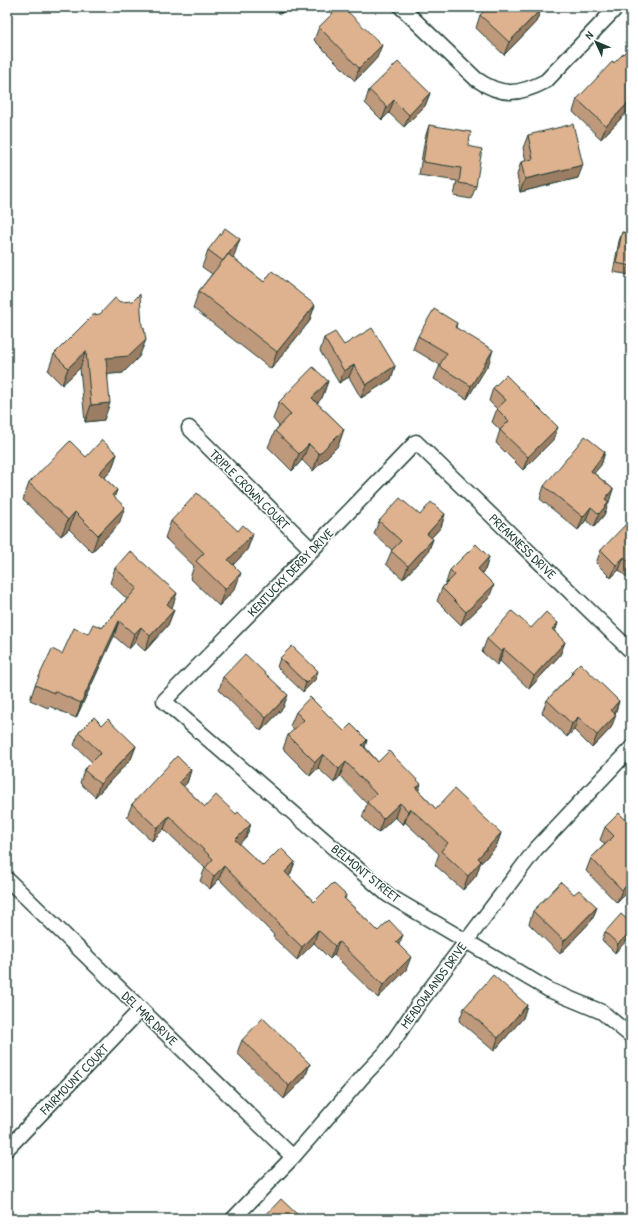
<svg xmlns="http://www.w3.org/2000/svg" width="638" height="1226" font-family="'Patrick Hand',sans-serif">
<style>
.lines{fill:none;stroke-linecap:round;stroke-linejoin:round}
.street-casing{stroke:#1f3d34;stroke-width:17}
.street{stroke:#fff;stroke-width:14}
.wall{fill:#bf997b;stroke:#1f3d34}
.shaded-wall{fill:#9b7d64;stroke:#1f3d34}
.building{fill:#deb28f;stroke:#1f3d34}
.labels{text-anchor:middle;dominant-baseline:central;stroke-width:3;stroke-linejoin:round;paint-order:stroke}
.street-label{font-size:13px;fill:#1f3d34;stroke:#fff}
</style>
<rect width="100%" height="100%" fill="#fff"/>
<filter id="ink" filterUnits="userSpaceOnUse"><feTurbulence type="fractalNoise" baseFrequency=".025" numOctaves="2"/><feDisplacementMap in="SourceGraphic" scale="8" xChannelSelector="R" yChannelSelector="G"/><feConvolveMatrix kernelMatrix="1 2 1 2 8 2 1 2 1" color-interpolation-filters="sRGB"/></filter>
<g filter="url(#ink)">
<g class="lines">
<defs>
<path id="street" d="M401,7L476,79C502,97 519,95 546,81L617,7
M189,428L312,550
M631,651L416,442L312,550L164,701L388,895L549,990L602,1012L631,1036
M7,879L293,1157
M7,1149L141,1009
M233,1219L293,1157L366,1073L386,1052L418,1005L535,850L631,748"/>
</defs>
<use href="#street" class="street-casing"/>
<use href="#street" class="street"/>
</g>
<path class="wall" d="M276,7H291L280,14Z
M541,9L536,22L504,55L476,28L480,15Z
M319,27L377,58L355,81L314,40Z
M631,46V108L601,139L573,112L577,99L614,63Z
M369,90L430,93L425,106L404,127L389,113L382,120L365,103Z
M429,125L468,146L476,186L471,199L454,196L457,181L419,175L425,138Z
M528,135L578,178L520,192L517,175L521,162L526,161L523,148Z
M622,232L631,234V275L613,272L619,241Z
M208,250L234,256L233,258L264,282L315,305L309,322L271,369L193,308L199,291L212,274L202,267Z
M93,315L139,357L123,373L108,374L104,420L85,422L80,368L62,385L48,371L54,354Z
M457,323L456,327L489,363L467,399L434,379L440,365L413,349L418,336Z
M324,338L344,345L395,366L391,379L361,398L349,377L339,383L320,351Z
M328,381L322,398L317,403L344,429L338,446L313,471L302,460L292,471L268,447L275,431L279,426L273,419L279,402Z
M493,388L553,440L523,470L496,443L500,430L492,422L497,409L489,401Z
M605,452L601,465L594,473L613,489L604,515L594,527L586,520L578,530L540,499L544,486Z
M117,454L111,471L104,478L117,490L114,497L119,524L92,552L69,529L61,536L23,500L29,483L86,457Z
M445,514L441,527L431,538L433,539L428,552L403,579L386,564L392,550L374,534L379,521L420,515Z
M171,521L238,531L253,534L247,550L233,565L235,589L219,606L190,578L194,566L165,538Z
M631,526V581L619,570L611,578L596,563L601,550Z
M489,557L485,570L482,573L489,598L461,625L437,601L442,588L446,583L450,570Z
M115,568L174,610L168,625L145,651L135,642L129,649L114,636L76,718L49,706L48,708L30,700L35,685L88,634L102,628L127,599L110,583Z
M558,623L555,632L565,642L560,655L529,689L500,661L497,665L482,652L487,639L531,628Z
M280,658L315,680L303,692L277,667Z
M572,671L619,701L615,714L611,728L592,748L574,730L567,737L542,713L547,700L571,675Z
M223,677L283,708L261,731L219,690Z
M296,712L367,740L365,747L378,762L418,790L436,809L501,833L496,847L480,864L476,876L463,890L435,865L439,854L405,822L403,825L395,817L378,833L362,817L367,804L340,776L334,783L318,768L310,776L283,749L288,735L294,730L290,726Z
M102,725L136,746L131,759L95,797L80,783L84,770L92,762L74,745L79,732Z
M191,770L187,783L183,786L205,807L236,814L251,824L246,837L239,844L263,866L295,862L290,875L289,876L314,902L346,895L345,899L378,931L399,945L406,970L378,998L334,955L330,959L314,943L297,960L273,937L274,935L219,879L210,889L200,881L205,868L164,829L152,841L127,817L132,804Z
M631,825V889L617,903L586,871L591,858L605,844L600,840L605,827Z
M597,907L592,920L560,954L529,924L533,911Z
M631,923L615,953L602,940L605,932Z
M527,1005L523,1018L494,1051L459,1021L464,1008Z
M242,1040L310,1064L305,1077L284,1099L237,1053Z"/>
<path class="shaded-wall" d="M283,7H291L280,14Z
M541,9L536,22L504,55L509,42Z
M382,45L377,58L355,81L359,68Z
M430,93L425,106L404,127L409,115Z
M394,100L389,113L382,120L387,107Z
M631,100V108L601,139L606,126Z
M583,165L578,178L520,192L525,179Z
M240,239L234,256L217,278L223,261Z
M315,305L309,322L271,369L277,352Z
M146,340L139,357L123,373L100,375L106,358Z
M493,350L489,363L467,399L471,386Z
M86,351L80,368L62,385L68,368Z
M354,365L349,377L339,383L344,371Z
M395,366L391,379L361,398L366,385Z
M328,381L322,398L306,415L312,398Z
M110,403L104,420L85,422L91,405Z
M558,427L553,440L523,470L528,457Z
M344,429L338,446L313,471L319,454Z
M309,444L302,460L292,471L299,454Z
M605,452L601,465L586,483L591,471Z
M117,454L111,471L93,490L99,473Z
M613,489L609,502L605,499Z
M117,490L111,507L112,495Z
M609,502L604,515L594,527L599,514Z
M125,507L119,524L92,552L98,535Z
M591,507L586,520L578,530L583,517Z
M75,512L69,529L61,536L68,520Z
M445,514L441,527L423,547L427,534Z
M253,534L247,550L222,577L228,560Z
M433,539L428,552L403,579L408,566Z
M489,557L485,570L473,582L478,569Z
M624,557L619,570L611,578L616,565Z
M241,573L235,589L219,606L225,589Z
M494,585L489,598L461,625L466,612Z
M177,593L172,608L161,619L167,604Z
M174,610L168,625L145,651L150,636Z
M119,621L114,636L76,718L81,703Z
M558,623L553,635L552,629Z
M141,627L135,642L129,649L134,634Z
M565,642L560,655L529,689L534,676Z
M504,649L500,661L497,665L501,652Z
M318,671L315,680L303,692L306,683Z
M288,695L283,708L261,731L266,718Z
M619,701L615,714L611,710Z
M616,715L611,728L592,748L597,735Z
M578,717L574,730L567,737L572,724Z
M367,740L362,755V745Z
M136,746L131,759L95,797L100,784Z
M323,754L318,768L310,776L315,762Z
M346,762L340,776L334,783L339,769Z
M191,770L187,783L175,795L179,782Z
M421,784L416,798V788Z
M400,803L395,817L378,833L383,819Z
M410,808L405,822L403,825L408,811Z
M169,816L164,829L152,841L157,828Z
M251,824L246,837L231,853L235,840Z
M501,833L496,847L480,864L476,876L463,890L468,876L478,858Z
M295,862L290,875L280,885L285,872Z
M224,866L219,879L210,889L214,876Z
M631,881V889L617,903L622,890Z
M597,907L592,920L560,954L564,941Z
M318,930L314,943L297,960L302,947Z
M631,931V936L615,953L618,944Z
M403,935L398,947L396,942Z
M339,942L334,955L330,959L335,946Z
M411,957L406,970L378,998L383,985Z
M527,1005L523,1018L494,1051L498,1038Z
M310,1064L305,1077L284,1099L289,1086Z"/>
<path class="building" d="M339,7H343L382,45L359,68L319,27Z
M488,7H539L541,9L509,42L480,15Z
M631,46V100L606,126L577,99L613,61L614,63Z
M398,62L430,93L409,115L394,100L387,107L369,90Z
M573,124L583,165L525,179L521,162L533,159L528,135Z
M429,125L471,132L468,146L482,149L476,186L459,183L461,168L423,162Z
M225,228L240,239L223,261L208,250Z
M622,232L631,234V266L616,263Z
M228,254L264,282L272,271L315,305L277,352L199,291Z
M140,294L142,326L144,328L146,340L129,356L106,358L110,403L91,405L86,351L68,368L54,354L93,315L100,314L115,298L120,302L133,301Z
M434,309L457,323L455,327L493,350L471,386L439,366L447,353L418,336Z
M372,328L395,366L366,385L354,365L344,371L324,338L335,332L344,345Z
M313,367L328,381L312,398L344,429L319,454L309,444L299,454L275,431L291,414L279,402Z
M506,375L558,427L528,457L500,430L509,421L497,409L506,400L493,388Z
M585,436L605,452L591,471L613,489L605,499L609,502L599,514L591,507L583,517L544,486Z
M102,440L117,454L99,473L117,490L112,495L125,507L98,535L75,512L68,520L29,483L70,441L86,457Z
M197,493L238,531L243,525L253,534L228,560L241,573L225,589L196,561L204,553L171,521Z
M400,498L420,515L431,502L445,514L427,534L433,539L408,566L391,551L401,541L379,521Z
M628,522L631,526V564L624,557L616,565L601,550Z
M476,544L489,557L478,569L494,585L466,612L442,588L455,575L450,570Z
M130,551L177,593L167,604L174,610L150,636L141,627L134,634L119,621L81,703L54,691V693L35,685L52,649L62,654L74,628L88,634L93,624L102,628L137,588L115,568Z
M512,611L531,628L546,612L558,623L552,629L565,642L534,676L504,649L501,652L487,639Z
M292,646L318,671L306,683L280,658Z
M245,654L288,695L266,718L223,677Z
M580,663L619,701L611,710L616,715L597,735L578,717L572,724L547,700L574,672L572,671Z
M310,697L344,731L351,724L367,740L362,745L378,762L389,751L421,784L416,788L436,809L454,789L501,833L478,858L481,861L468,876L441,851L448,843L410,808L408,811L400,803L383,819L367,802L376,794L346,762L339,769L323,754L315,762L288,735L304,720L296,712Z
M94,717L102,725L108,719L136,746L100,784L84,770L101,753L79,732Z
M177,756L191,770L179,782L205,807L216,795L236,814L238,812L251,824L235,840L263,866L281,848L295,862L285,872L314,902L333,883L346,895L344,898L378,931L389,920L403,935L396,942L411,957L383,985L339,942L335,946L318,930L302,947L278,924L279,923L224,866L214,876L205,868L213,859L169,816L157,828L132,804Z
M619,813L631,825V867L629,868L631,870V881L622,890L591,858L614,836L605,827Z
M561,882L574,894L579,890L597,907L564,941L533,911Z
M621,914L631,923V931L618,944L605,932Z
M493,975L527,1005L498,1038L464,1008Z
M263,1018L310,1064L289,1086L242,1040Z
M281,1199L302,1219H262Z"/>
</g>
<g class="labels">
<g class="street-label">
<text transform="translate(250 489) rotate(45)">TRIPLE CROWN COURT</text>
<text transform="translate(523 546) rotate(44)">PREAKNESS DRIVE</text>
<text transform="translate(290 572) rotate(-46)">KENTUCKY DERBY DRIVE</text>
<text transform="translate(366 873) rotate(39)">BELMONT STREET</text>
<text transform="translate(433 985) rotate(-54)">MEADOWLANDS DRIVE</text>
<text transform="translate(150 1018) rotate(44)">DEL MAR DRIVE</text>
<text transform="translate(74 1079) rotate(-46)">FAIRMOUNT COURT</text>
</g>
</g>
<rect width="638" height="1226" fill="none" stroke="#fff" stroke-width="24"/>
<rect x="12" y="12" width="614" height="1202" fill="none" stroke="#1f3d34" stroke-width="1.5" filter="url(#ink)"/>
<g transform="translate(596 42) rotate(314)" stroke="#ffffff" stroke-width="3" paint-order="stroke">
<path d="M0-3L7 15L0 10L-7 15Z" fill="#1f3d34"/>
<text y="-6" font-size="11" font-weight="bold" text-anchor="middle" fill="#1f3d34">N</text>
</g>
</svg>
